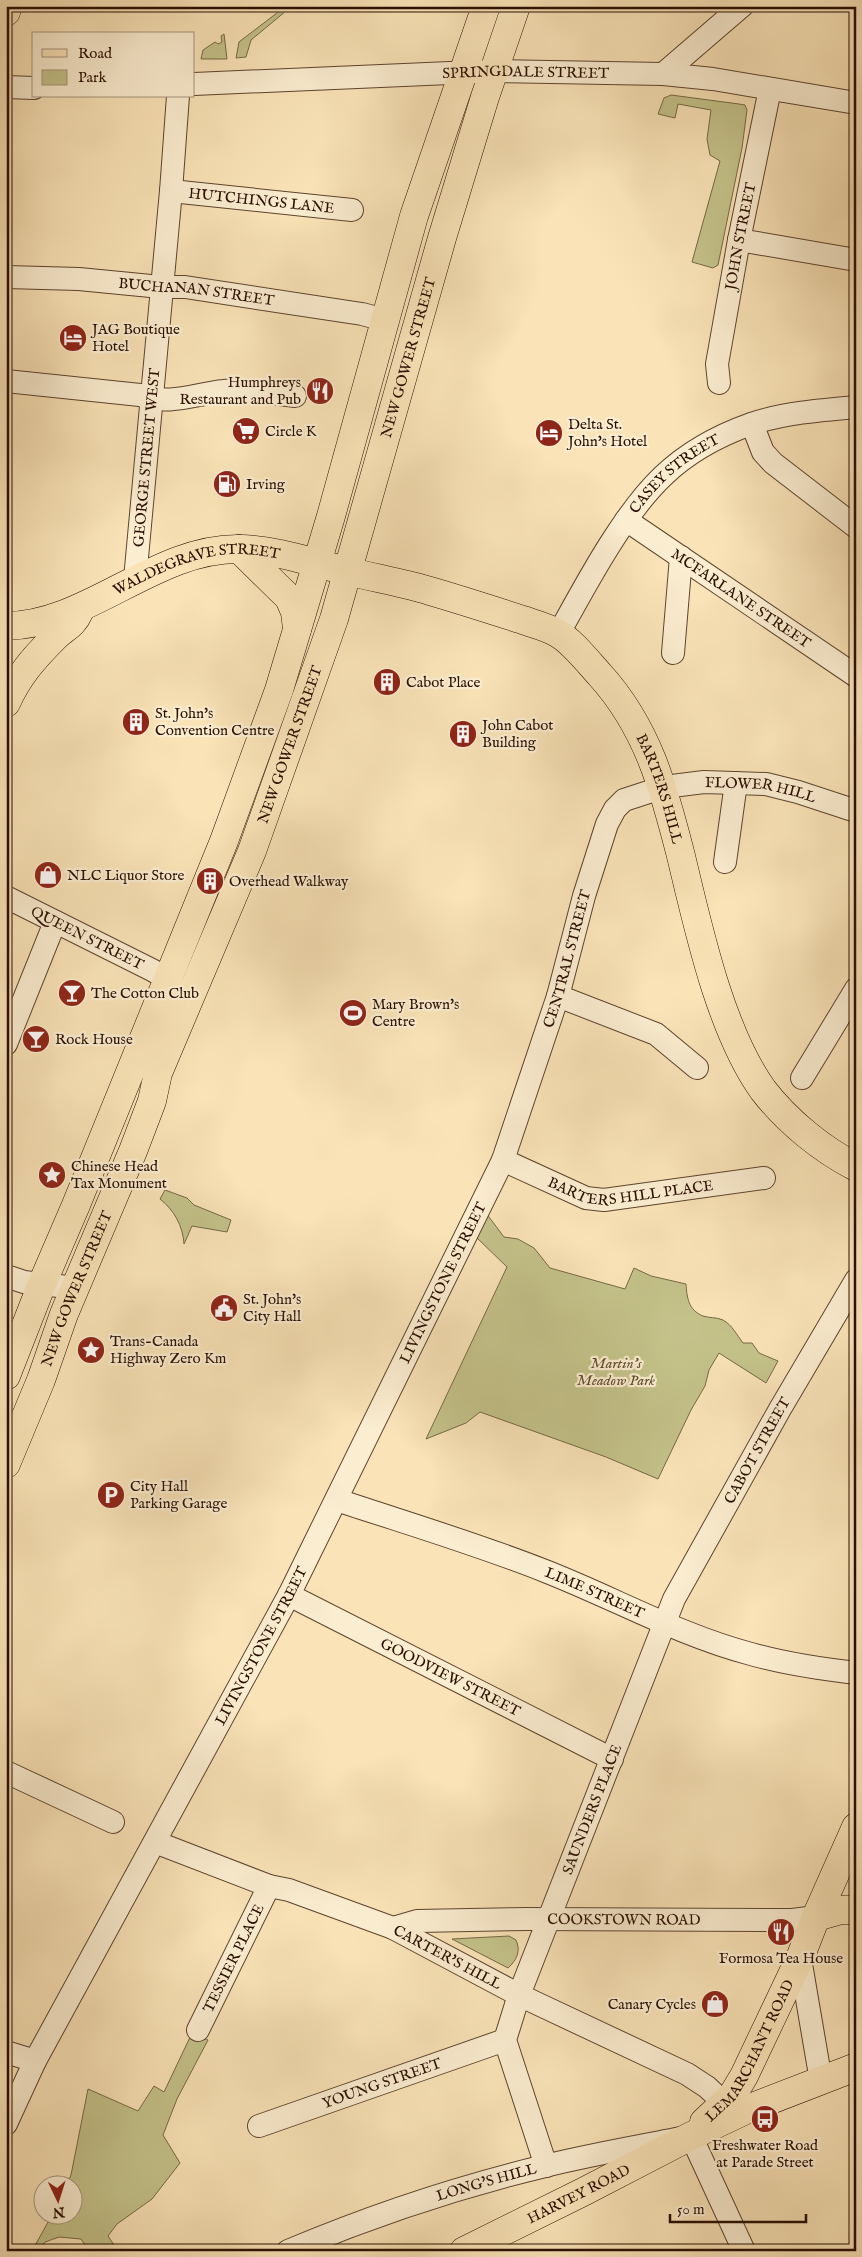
<svg xmlns="http://www.w3.org/2000/svg" width="862" height="2257" font-family="'IM FELL English',serif">
<style>
.green{fill:#c4c28a;stroke:#766845}
.lines{fill:none;stroke-linecap:round;stroke-linejoin:round}
.minor-casing{stroke:#5d432e;stroke-width:24}
.major-casing{stroke:#290e00;stroke-width:29}
.minor{stroke:#fbedd0;stroke-width:22}
.major{stroke:#f9e3b7;stroke-width:28}
.labels{text-anchor:middle;dominant-baseline:central;stroke-width:4.5;stroke-linejoin:round;paint-order:stroke}
.street-label{font-size:15px;fill:#290e00;stroke:#fbedd0}
.poi-label{font-size:15px;fill:#290e00;stroke:#fbedd0;text-anchor:start}
.park-label{font-size:15px;font-style:italic;fill:#5f4d30;stroke:#fbedd0}
</style>
<rect width="100%" height="100%" fill="#f9e3b7"/>
<filter id="stains"><feTurbulence type="fractalNoise" baseFrequency=".004" numOctaves="4"/><feColorMatrix values="0 0 0 0 .2 0 0 0 0 .09 0 0 0 0 .02 0 0 0 .5 -.17"/></filter>
<radialGradient id="worn" r=".72"><stop offset=".6" stop-color="#630" stop-opacity="0"/><stop offset="1" stop-color="#630" stop-opacity=".3"/></radialGradient>
<path class="green" d="M286,6H292L251,40L246,57L236,58L239,42Z
M224,34L227,59H201L203,50L215,42L218,44L222,42L221,36Z
M671,95L739,104L745,105L747,110L742,148L718,265L713,268L692,262L720,161L710,155L707,139L711,110L678,104L675,118L658,114L664,98Z
M165,1190L187,1198L194,1205L231,1220L227,1232L192,1226L184,1244C183,1226 174,1210 160,1199Z
M483,1209L504,1237L518,1239L534,1248L550,1268L625,1289L634,1268L651,1276L686,1284C687,1297 688,1310 703,1316C709,1318 716,1317 723,1320C732,1325 737,1335 743,1343H752L759,1353L778,1361L766,1383L719,1353L709,1370L705,1386L691,1410L658,1479L606,1457L480,1412L466,1423L426,1439L507,1267L474,1235Z
M509,1936L516,1940C521,1951 517,1960 508,1968L452,1939Z
M192,2033L208,2040L177,2099L163,2135L180,2163L152,2199L117,2224L108,2236L118,2251H89L81,2239L59,2237L45,2242L39,2251H32L52,2215L72,2214V2184H67L71,2175L88,2089L138,2111L154,2086L164,2092Z"/>
<g class="lines">
<defs>
<g id="minor">
<path d="M663,74L742,6"/>
<path id="s1" d="M194,84L496,71L663,74L713,79L856,103"/>
<path d="M6,87L34,88"/>
<path id="s2" d="M171,191L352,210"/>
<path d="M739,240L856,260"/>
<path id="s3" d="M6,277L79,279L161,287H185L362,314L385,320"/>
<path d="M6,381L140,395C169,406 195,394 224,391C245,388 273,394 295,396"/>
<path id="s4" d="M719,383L717,364L739,240L770,89"/>
<path d="M752,424L763,452L773,463L856,527"/>
<path id="s5" d="M626,520L856,676"/>
<path id="s6" d="M135,579L171,191L178,96"/>
<path id="s7" d="M559,633C586,584 623,514 663,476C687,453 720,435 751,424C784,413 821,410 856,407"/>
<path d="M673,653L681,557"/>
<path d="M725,862L736,783"/>
<path id="s8" d="M6,897L152,970L168,979L179,992"/>
<path d="M558,996L656,1034L697,1068"/>
<path d="M6,1044L55,922"/>
<path d="M802,1078L856,989"/>
<path id="s9" d="M503,1160L586,1198L604,1200L764,1178"/>
<path d="M6,1276L24,1282L76,1288"/>
<path id="s10" d="M337,1500C406,1523 477,1544 545,1571C614,1598 679,1635 751,1654C786,1664 821,1669 856,1673"/>
<path id="s11" d="M289,1595L612,1759"/>
<path d="M6,1772L113,1822"/>
<path id="s12" d="M155,1842L269,1886L289,1890L393,1928L519,1995L687,2074L707,2087L724,2103"/>
<path id="s13" d="M393,1928L417,1921L528,1919L792,1920L816,1917"/>
<path d="M800,1958L821,2081"/>
<path id="s14" d="M198,2030L269,1886"/>
<path d="M6,2052L35,2061"/>
<path id="s15" d="M6,2124L35,2061L289,1595L503,1160L558,996L584,896L607,824L615,809L624,800L664,787L704,782L766,784L798,792L856,811"/>
<path id="s16" d="M259,2126L505,2040"/>
<path id="s17" d="M546,2166L505,2040L519,1995L674,1599L780,1409L856,1280"/>
<path id="s18" d="M288,2251C371,2216 458,2187 545,2166C593,2154 642,2146 691,2136L744,2251"/>
</g>
<g id="major">
<path d="M6,12L8,6"/>
<path d="M239,549L289,598L295,612L297,629"/>
<path id="s19" d="M6,626C90,625 155,547 241,549C277,550 313,563 347,571C375,578 403,583 430,591C461,600 492,610 523,620C534,624 547,627 557,633C571,640 589,663 600,675C648,728 664,789 681,856C698,927 720,1030 763,1090C787,1121 821,1149 856,1167"/>
<path d="M6,703C19,675 33,659 55,637C65,627 73,626 79,612"/>
<path d="M6,1376L42,1284L76,1205L224,841L279,690L331,516L414,216L486,6"/>
<path id="s20" d="M6,1464L41,1380L64,1314L133,1151L152,1101L158,1073L252,851L334,619L442,238L485,97L516,6"/>
<path d="M816,1917L841,1910H856"/>
<path id="s21" d="M704,2122L732,2096L744,2076L800,1958L816,1917L856,1827"/>
<path id="s22" d="M464,2251L583,2192L691,2136L750,2108L856,2067"/>
</g>
</defs>
<use href="#minor" class="minor-casing"/>
<use href="#major" class="major-casing"/>
<use href="#minor" class="minor"/>
<use href="#major" class="major"/>
</g>
<defs>
<symbol id="hotel-disc" viewBox="-11 -11 22 22"><circle r="9.5" fill="#8f2418" stroke="#fbedd0"/><path d="M-6-4.5h1.5V1H6V5H4.5V3h-9V5H-6ZM-4 0a1.8 1.8 0 1 1 3.6 0ZM.5 0V-2.5h3Q6-2.5 6 0Z" fill="#fff"/></symbol>
<symbol id="restaurant-disc" viewBox="-11 -11 22 22"><circle r="9.5" fill="#8f2418" stroke="#fbedd0"/><path d="M-5-6h1v4h1v-4h1v4h1v-4h1v5L-1.5 .5V6h-2V.5L-5-1ZM5-6V6H3V1.5H1.5Q1.5-4 5-6Z" fill="#fff"/></symbol>
<symbol id="supermarket-disc" viewBox="-11 -11 22 22"><circle r="9.5" fill="#8f2418" stroke="#fbedd0"/><path d="M-6-5.5h2.5l.6 2H6L4.5 2H-2.5L-4.4-4H-6ZM-1.5 3.2a1.3 1.3 0 1 0 .1 0ZM3 3.2a1.3 1.3 0 1 0 .1 0Z" fill="#fff"/></symbol>
<symbol id="fuel-disc" viewBox="-11 -11 22 22"><circle r="9.5" fill="#8f2418" stroke="#fbedd0"/><path d="M-5.5-6h7V0h2V4h1.3V-2.5L3-4.5l.8-.8L6-3V5H2.5V1h-1V6h-7ZM-4.2-4.7v3.2H.2V-4.7Z" fill="#fff"/></symbol>
<symbol id="building-disc" viewBox="-11 -11 22 22"><circle r="9.5" fill="#8f2418" stroke="#fbedd0"/><path d="M-4-6H4V6H1V3H-1V6H-4ZM-2.5-4.3h1.7v1.8h-1.7ZM.8-4.3h1.7v1.8H.8ZM-2.5-1h1.7V.8h-1.7ZM.8-1h1.7V.8H.8Z" fill="#fff"/></symbol>
<symbol id="shop-disc" viewBox="-11 -11 22 22"><circle r="9.5" fill="#8f2418" stroke="#fbedd0"/><path d="M-5-2.5h2.3a2.7 3.5 0 0 1 5.4 0H5L5.5 6h-11ZM-1.5-2.5h3a1.5 2.3 0 0 0-3 0Z" fill="#fff"/></symbol>
<symbol id="bar-disc" viewBox="-11 -11 22 22"><circle r="9.5" fill="#8f2418" stroke="#fbedd0"/><path d="M-6-5H6L.8 .8V4.5H3.5V6h-7V4.5H-.8V.8Z" fill="#fff"/></symbol>
<symbol id="stadium-disc" viewBox="-11 -11 22 22"><circle r="9.5" fill="#8f2418" stroke="#fbedd0"/><path d="M0-5a6.5 5 0 1 0 0 10a6.5 5 0 1 0 0-10ZM-3.5-1.8h7v3.6h-7Z" fill="#fff"/></symbol>
<symbol id="sight-disc" viewBox="-11 -11 22 22"><circle r="9.5" fill="#8f2418" stroke="#fbedd0"/><path d="M0-6L1.8-2.2L6-1.7L2.9 1.2L3.7 5.4L0 3.3L-3.7 5.4L-2.9 1.2L-6-1.7L-1.8-2.2Z" fill="#fff"/></symbol>
<symbol id="civic-disc" viewBox="-11 -11 22 22"><circle r="9.5" fill="#8f2418" stroke="#fbedd0"/><path d="M-.6-6.5H3V-4.5H.6V-3L4-1V1h2V6H-6V1h2V-1L-.6-3ZM-1.2 2.5V6h2.4V2.5Z" fill="#fff"/></symbol>
<symbol id="parking-disc" viewBox="-11 -11 22 22"><circle r="9.5" fill="#8f2418" stroke="#fbedd0"/><path d="M-3.5-5.5H1a3.5 3.5 0 0 1 0 7H-1V5.5H-3.5ZM-1-3.4V-.6H.8a1.4 1.4 0 0 0 0-2.8Z" fill="#fff"/></symbol>
<symbol id="bus-disc" viewBox="-11 -11 22 22"><circle r="9.5" fill="#8f2418" stroke="#fbedd0"/><path d="M-5-6H5V4H4V6H2V4H-2V6H-4V4H-5ZM-3.5-4V0h7V-4ZM-3.5 1.2v1.5H-2V1.2ZM2 1.2v1.5H3.5V1.2Z" fill="#fff"/></symbol>
</defs>
<g fill-rule="evenodd">
<use href="#hotel-disc" x="57" y="322" width="32" height="32"/>
<use href="#restaurant-disc" x="304" y="375" width="32" height="32"/>
<use href="#supermarket-disc" x="230" y="415" width="32" height="32"/>
<use href="#hotel-disc" x="533" y="417" width="32" height="32"/>
<use href="#fuel-disc" x="211" y="468" width="32" height="32"/>
<use href="#building-disc" x="371" y="666" width="32" height="32"/>
<use href="#building-disc" x="120" y="706" width="32" height="32"/>
<use href="#building-disc" x="447" y="718" width="32" height="32"/>
<use href="#shop-disc" x="32" y="859" width="32" height="32"/>
<use href="#building-disc" x="194" y="865" width="32" height="32"/>
<use href="#bar-disc" x="56" y="977" width="32" height="32"/>
<use href="#stadium-disc" x="337" y="997" width="32" height="32"/>
<use href="#bar-disc" x="20" y="1023" width="32" height="32"/>
<use href="#sight-disc" x="36" y="1159" width="32" height="32"/>
<use href="#civic-disc" x="208" y="1292" width="32" height="32"/>
<use href="#sight-disc" x="75" y="1334" width="32" height="32"/>
<use href="#parking-disc" x="95" y="1479" width="32" height="32"/>
<use href="#restaurant-disc" x="765" y="1916" width="32" height="32"/>
<use href="#shop-disc" x="699" y="1988" width="32" height="32"/>
<use href="#bus-disc" x="749" y="2103" width="32" height="32"/>
</g>
<g class="labels">
<g class="street-label">
<text stroke="none"><textPath href="#s1" startOffset="332">SPRINGDALE STREET</textPath></text>
<text stroke="none"><textPath href="#s2" startOffset="91">HUTCHINGS LANE</textPath></text>
<text stroke="none"><textPath href="#s4" startOffset="149">JOHN STREET</textPath></text>
<text stroke="none"><textPath href="#s3" startOffset="191">BUCHANAN STREET</textPath></text>
<text stroke="none"><textPath href="#s20" startOffset="1179">NEW GOWER STREET</textPath></text>
<text stroke="none"><textPath href="#s6" startOffset="122">GEORGE STREET WEST</textPath></text>
<text stroke="none"><textPath href="#s7" startOffset="199">CASEY STREET</textPath></text>
<text stroke="none"><textPath href="#s19" startOffset="202">WALDEGRAVE STREET</textPath></text>
<text stroke="none"><textPath href="#s5" startOffset="139">MCFARLANE STREET</textPath></text>
<text stroke="none"><textPath href="#s20" startOffset="774">NEW GOWER STREET</textPath></text>
<text stroke="none"><textPath href="#s19" startOffset="768">BARTERS HILL</textPath></text>
<text stroke="none"><textPath href="#s15" startOffset="1606">FLOWER HILL</textPath></text>
<text stroke="none"><textPath href="#s8" startOffset="91">QUEEN STREET</textPath></text>
<text stroke="none"><textPath href="#s15" startOffset="1296">CENTRAL STREET</textPath></text>
<text stroke="none"><textPath href="#s9" startOffset="135">BARTERS HILL PLACE</textPath></text>
<text stroke="none"><textPath href="#s15" startOffset="948">LIVINGSTONE STREET</textPath></text>
<text stroke="none"><textPath href="#s20" startOffset="189">NEW GOWER STREET</textPath></text>
<text stroke="none"><textPath href="#s17" startOffset="775">CABOT STREET</textPath></text>
<text stroke="none"><textPath href="#s10" startOffset="274">LIME STREET</textPath></text>
<text stroke="none"><textPath href="#s15" startOffset="542">LIVINGSTONE STREET</textPath></text>
<text stroke="none"><textPath href="#s11" startOffset="181">GOODVIEW STREET</textPath></text>
<text stroke="none"><textPath href="#s17" startOffset="379">SAUNDERS PLACE</textPath></text>
<text stroke="none"><textPath href="#s13" startOffset="232">COOKSTOWN ROAD</textPath></text>
<text stroke="none"><textPath href="#s12" startOffset="315">CARTER'S HILL</textPath></text>
<text stroke="none"><textPath href="#s14" startOffset="80">TESSIER PLACE</textPath></text>
<text stroke="none"><textPath href="#s21" startOffset="86">LEMARCHANT ROAD</textPath></text>
<text stroke="none"><textPath href="#s16" startOffset="130">YOUNG STREET</textPath></text>
<text stroke="none"><textPath href="#s18" startOffset="210">LONG'S HILL</textPath></text>
<text stroke="none"><textPath href="#s22" startOffset="128">HARVEY ROAD</textPath></text>
</g>
<g class="poi-label">
<text x="92" y="329">JAG Boutique<tspan x="92" dy="17">Hotel</tspan></text>
<text x="301" y="382" text-anchor="end">Humphreys<tspan x="301" dy="17">Restaurant and Pub</tspan></text>
<text x="568" y="424">Delta St.<tspan x="568" dy="17">John's Hotel</tspan></text>
<text x="265" y="431">Circle K</text>
<text x="246" y="484">Irving</text>
<text x="406" y="682">Cabot Place</text>
<text x="155" y="713">St. John's<tspan x="155" dy="17">Convention Centre</tspan></text>
<text x="482" y="725">John Cabot<tspan x="482" dy="17">Building</tspan></text>
<text x="67" y="875">NLC Liquor Store</text>
<text x="229" y="881">Overhead Walkway</text>
<text x="91" y="993">The Cotton Club</text>
<text x="372" y="1004">Mary Brown's<tspan x="372" dy="17">Centre</tspan></text>
<text x="55" y="1039">Rock House</text>
<text x="71" y="1166">Chinese Head<tspan x="71" dy="17">Tax Monument</tspan></text>
<text x="243" y="1299">St. John's<tspan x="243" dy="17">City Hall</tspan></text>
<text x="110" y="1341">Trans-Canada<tspan x="110" dy="17">Highway Zero Km</tspan></text>
<text x="130" y="1486">City Hall<tspan x="130" dy="17">Parking Garage</tspan></text>
<text x="781" y="1958" text-anchor="middle">Formosa Tea House</text>
<text x="696" y="2004" text-anchor="end">Canary Cycles</text>
<text x="765" y="2145" text-anchor="middle">Freshwater Road<tspan x="765" dy="17">at Parade Street</tspan></text>
</g>
<g class="park-label">
<text x="616" y="1363">Martin's<tspan x="616" dy="17">Meadow Park</tspan></text>
</g>
</g>
<rect width="862" height="2257" fill="none" stroke="#f9e3b7" stroke-width="25"/>
<rect x="8" y="8" width="847" height="2242" fill="none" stroke="#290e00" stroke-width="2.5"/>
<rect x="12" y="12" width="837" height="2232" fill="none" stroke="#290e00"/>
<rect x="32" y="32" width="162" height="65" fill="#fbedd0" stroke="#a7947d"/>
<rect x="42" y="49" width="25" height="8" fill="#f9e3b7" stroke="#a7947d"/>
<text x="78" y="58" font-size="15" fill="#290e00">Road</text>
<rect x="42" y="70" width="25" height="15" fill="#c4c28a" stroke="#a7947d"/>
<text x="78" y="82" font-size="15" fill="#290e00">Park</text>
<g transform="translate(58 2200) rotate(176)"><circle r="24" fill="#fbedd0" stroke="#a7947d"/>
<path d="M0-4L9 19L0 12L-9 19Z" fill="#8f2418"/>
<text y="-8" font-size="14" font-weight="bold" text-anchor="middle" fill="#290e00">N</text>
</g>
<path d="M670 2214v8h136v-8" fill="none" stroke="#290e00" stroke-width="2.5"/>
<text x="677" y="2214" font-size="15" fill="#290e00" stroke="#fbedd0" stroke-width="4" paint-order="stroke">50 m</text>
<rect width="100%" height="100%" filter="url(#stains)"/>
<rect width="100%" height="100%" fill="url(#worn)"/>
</svg>
